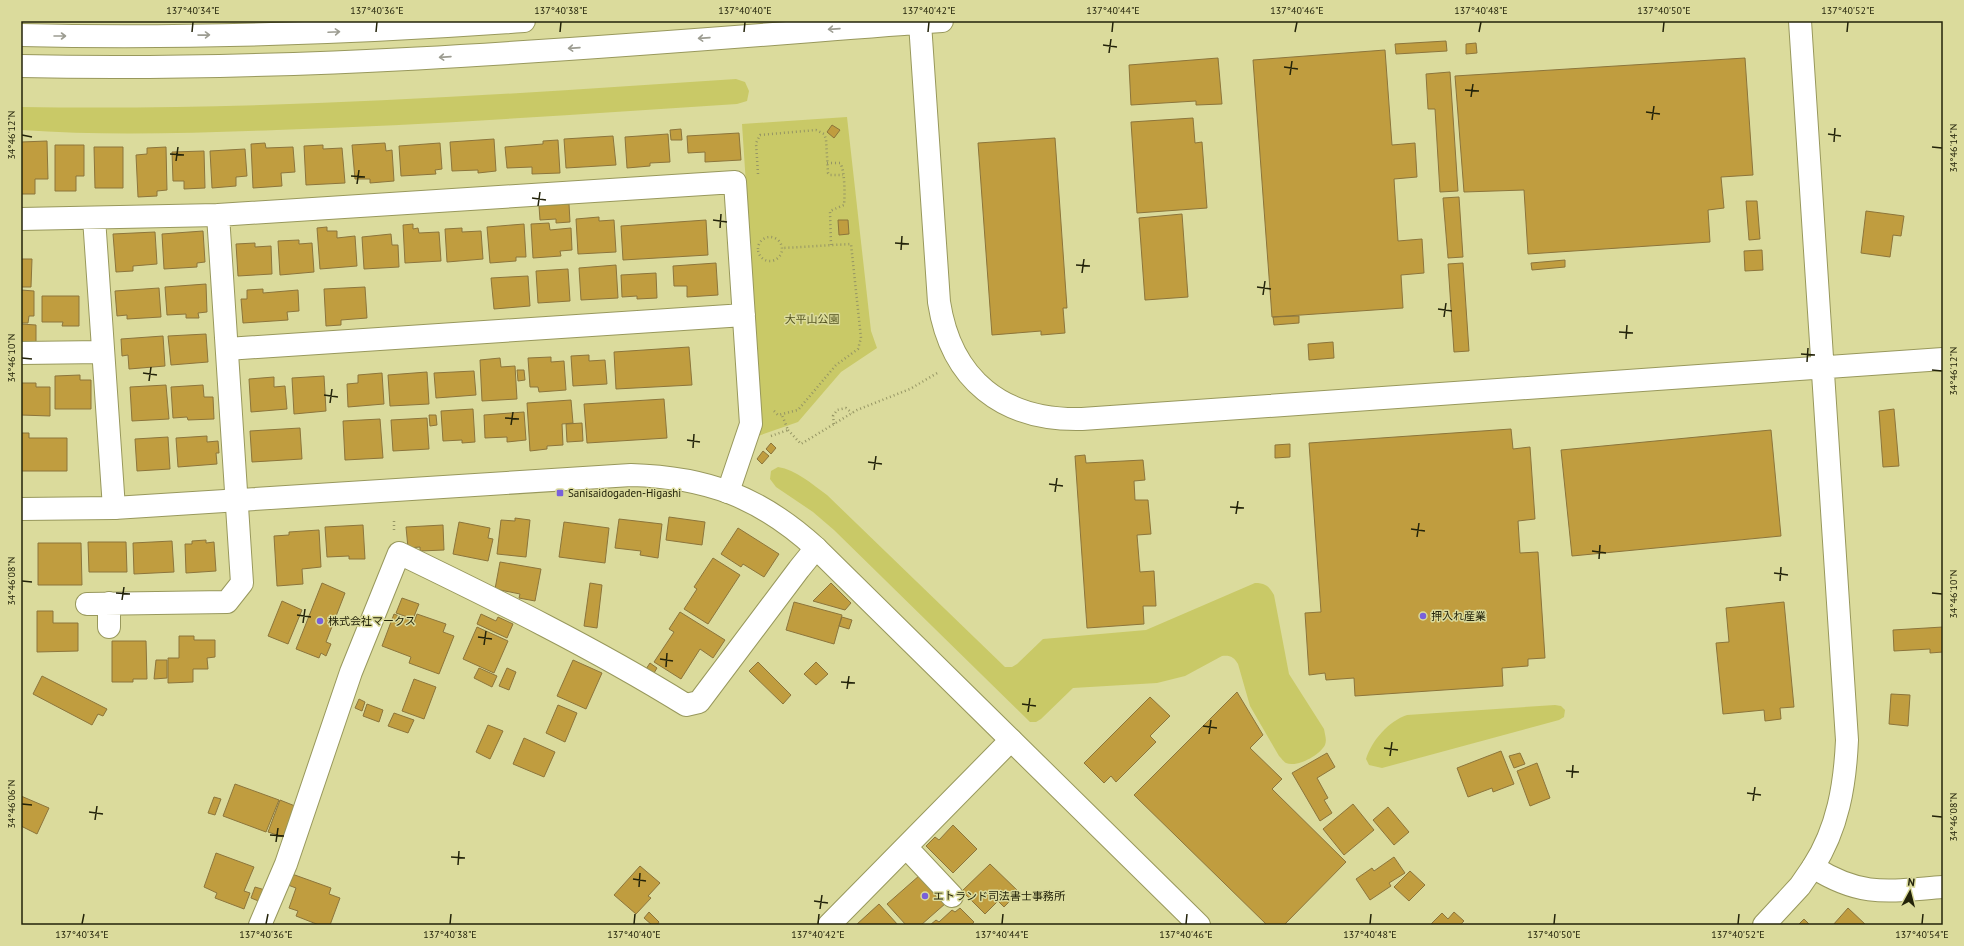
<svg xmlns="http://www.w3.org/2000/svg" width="1964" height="946" font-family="'PT Sans','Noto Sans JP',sans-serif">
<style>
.green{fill:#c9c967}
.building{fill:#c09d3f;stroke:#8c753b}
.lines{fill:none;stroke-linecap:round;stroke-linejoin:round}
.street-casing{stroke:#98985c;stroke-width:24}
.secondary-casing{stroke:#98985c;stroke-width:24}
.path{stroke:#959564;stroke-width:2.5;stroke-dasharray:1 3;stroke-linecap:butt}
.street{stroke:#fff;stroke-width:22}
.secondary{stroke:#fff;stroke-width:22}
.oneway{stroke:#9c9c91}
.ticks{fill:none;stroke:#23230a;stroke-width:1.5}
.poi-dot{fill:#7961db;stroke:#dbdb9c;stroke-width:1.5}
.labels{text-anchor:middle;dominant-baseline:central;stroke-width:3;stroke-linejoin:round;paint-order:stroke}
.park-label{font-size:11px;fill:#545421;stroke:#dbdb9c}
.poi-label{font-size:11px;fill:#23230a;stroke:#dbdb9c;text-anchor:start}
.neatline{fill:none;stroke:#23230a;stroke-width:1.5}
.ticks-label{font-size:10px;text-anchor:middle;fill:#23230a}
</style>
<rect width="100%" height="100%" fill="#dbdb9c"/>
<path class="green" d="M736,79L745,82L749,91L747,101L737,104C584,114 431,125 277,130C192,133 106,136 21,130V107C260,111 497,95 736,79Z
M847,117L871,331L877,348L841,372L798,422L758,436L762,426L742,124Z
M778,467C796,470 812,484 827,495L1005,667H1012L1017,664L1043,639L1146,630L1255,583C1265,583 1269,586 1274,595L1289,674L1324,729C1325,735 1327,740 1325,745C1320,755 1297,768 1286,763C1284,762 1281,758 1279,756L1250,706L1238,664C1234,657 1230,655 1222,656L1185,676L1157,683L1073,688L1041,719L1036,722H1030L834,530L813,512L776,487L770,479L771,471Z
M1555,705L1561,706L1565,710L1564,717L1559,720L1382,768L1369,765L1366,759C1372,740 1389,721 1407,715Z"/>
<path class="building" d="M1446,41L1447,51L1396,54L1395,44Z
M1476,43L1477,53L1466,54V44Z
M1385,50L1392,145L1415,143L1417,177L1394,179L1398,241L1422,239L1424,273L1401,275L1403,308L1272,317L1253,60Z
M1218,58L1222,104L1196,105V101L1131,105L1129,65Z
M1745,58L1753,175L1721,177L1724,208L1708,210L1710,242L1528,254L1524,190L1464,192L1455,76Z
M1450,72L1458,191L1440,192L1435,109H1428L1426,74Z
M1193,118L1195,143L1202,142L1207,208L1137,213L1131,122Z
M832,125L840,130L834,138L827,132Z
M681,129L682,140H671L670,130Z
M739,133L741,160L705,162V152L688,153L687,136Z
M668,134L670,162L650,163V166L627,168L625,137Z
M613,136L616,165L566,168L564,139Z
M1055,138L1067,308H1063L1065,333L1041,335V331L992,335L978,143Z
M494,139L496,171L478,173V170L452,171L450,142Z
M558,140L560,173L532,174V167L507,168L505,147L543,144V141Z
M47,141L48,179H35V194H21V142Z
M265,143L266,148L293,147L295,172L281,173L282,186L253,188L251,144Z
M385,143L386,151L392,150L394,181L370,183V179H355L352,145Z
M440,143L442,169L435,170L436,174L401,176L399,146Z
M55,145H84V176H76V191H55Z
M323,145V149L342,148L345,183L306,185L304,146Z
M94,147H123V188H95Z
M166,147L167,190L157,191V196L138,197L136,155L147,154V148Z
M245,149L247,176L236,177V186L212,188L210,151Z
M204,151L205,188L184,189V181H173L172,152Z
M1459,197L1463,257L1448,258L1443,198Z
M1746,201H1757L1760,239L1749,240Z
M569,204L570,222L556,223V219L540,220L539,206Z
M1866,211L1904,216L1901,236L1893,235L1890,257L1861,253Z
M1182,214L1188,297L1145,300L1139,218Z
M599,217V221L614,220L616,252L578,254L576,219Z
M706,220L708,255L623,260L621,226Z
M838,220H848L849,234L839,235Z
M549,223L550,230L571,228L572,250L560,251L561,256L533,258L531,224Z
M413,224V229L418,228L419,233L439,232L441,261L405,263L403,225Z
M524,224L526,257H516V261L490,263L487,227Z
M327,227V231H337V238L355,236L357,266L320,269L317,228Z
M462,228V232L481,231L483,259L447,262L445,229Z
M203,231L205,262L197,263V267L164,269L162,234Z
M155,232L157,264L133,266V271L116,272L113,234Z
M391,234L392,245H398L399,267L364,269L362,237Z
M299,240V244L312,243L314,272L280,275L278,241Z
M255,243V247L271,246L272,274L238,276L236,244Z
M1762,250L1763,270L1745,271L1744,251Z
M21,259H32L31,287H21Z
M1565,260V267L1532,270L1531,263Z
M716,263L718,295L687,297V286H674L673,266Z
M1463,263L1469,351L1454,352L1448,264Z
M616,265L618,298L581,300L579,268Z
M568,269L570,301L538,303L536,271Z
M656,273L657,298L637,299V296L622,297L621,275Z
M528,276L530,306L494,309L491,278Z
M206,284L207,312L198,313L199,318H186V314L167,315L165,287Z
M365,287L367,318L341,320V325L326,326L324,289Z
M159,288L161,317L127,319V315L117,316L115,291Z
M263,289V293L298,290L299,311L287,312L288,320L243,323L241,299H247V290Z
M21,290L34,291V316H29L28,323H21Z
M42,296H79V326H62L63,322H42Z
M1299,316V323L1274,325L1273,317Z
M21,324L36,325V344L21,343Z
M206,334L208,362L171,365L168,336Z
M163,336L165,366L129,369L128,355L122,356L121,339Z
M1333,342L1334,358L1309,360L1308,344Z
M689,347L692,385L616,389L614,352Z
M589,355V361L605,360L607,384L573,386L571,356Z
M551,357V362L564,361L566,390L539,392L538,387H530L528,358Z
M500,358L501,367L515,366L517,399L482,401L480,360Z
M517,370H524L525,380L518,381Z
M474,371L476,395L436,398L434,373Z
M427,372L429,404L390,406L388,375Z
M382,373L384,404L348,407L347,384L358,383V375Z
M80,375V380H91V409H55V376Z
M324,376L326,411L294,414L292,378Z
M274,377V387L285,386L287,409L251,412L249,379Z
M21,383H36V387H50V416L21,415Z
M166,385L169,419L132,421L130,387Z
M203,385L204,397H213L214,419L188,420L187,417L173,418L171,387Z
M664,399L667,438L587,443L584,404Z
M571,400L573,423L562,424L563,445L547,446V449L530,451L527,403Z
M473,409L475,442L462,443V440L443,441L441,411Z
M1894,409L1899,466L1883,467L1879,411Z
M524,412L526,440L507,442V437L485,438L484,415Z
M429,415H436L437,425L430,426Z
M427,418L429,449L393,451L391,420Z
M380,419L383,458L345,460L343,421Z
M582,423L583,441L567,442L566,424Z
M300,428L302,459L252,462L250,431Z
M1511,429L1513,449L1530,447L1535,519L1518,521L1520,553L1538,552L1545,658L1528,659V666L1502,668L1503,686L1355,696L1354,678L1326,680L1325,673L1309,675L1305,613L1321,612L1309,443Z
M1771,430L1781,536L1572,556L1561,450Z
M21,433H29V438H67V471H21Z
M207,436V442L218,441L219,453H216L217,464L178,467L176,438Z
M168,437L170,469L137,471L135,439Z
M771,443L776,448L771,454L766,449Z
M1290,444V457L1275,458V445Z
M763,451L769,456L762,464L757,459Z
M1085,455L1086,463L1143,460L1145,480L1134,481L1135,500H1148L1151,534L1137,535L1140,572L1154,571L1156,606H1143L1144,624L1087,628L1075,456Z
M669,517L705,522L702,545L666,540Z
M515,518L530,520L526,557L497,554L501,520L515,521Z
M619,519L662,524L658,558L640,555L641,551L615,548Z
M459,522L490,528L488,538L493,539L488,561L453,554Z
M564,522L609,528L605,563L559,557Z
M363,525L365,559H349V556L327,557L325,527Z
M443,525L444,550L420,551V547L408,548L406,527Z
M738,528L779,554L764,577L743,564L741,567L721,554Z
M319,530L321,567L302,569L303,584L277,586L274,536L289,535V532Z
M206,540V543L214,542L216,571L186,573L185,544H192V541Z
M172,541L174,572L134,574L133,543Z
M88,542H126L127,572H89Z
M38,543H81L82,585H38Z
M713,558L740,575L708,624L684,609L697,589L694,587Z
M500,562L541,569L535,601L519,598L520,594L495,589Z
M322,583L345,593L326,642L331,644L326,656L321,653L319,658L296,649Z
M590,583L602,585L597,628L584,626Z
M831,583L851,603L845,610L813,601Z
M402,598L419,604L413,619L396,613Z
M282,601L302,610L288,644L268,636Z
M794,602L842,615L834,644L786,630Z
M1784,602L1794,707L1780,708L1781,719L1765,721L1764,710L1723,714L1716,643L1729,642L1726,608Z
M37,611H53V623H78V651L37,652Z
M680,612L725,640L713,658L700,649L681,679L654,662L674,632L669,629Z
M394,614L414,622L417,614L446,624L443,632L454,636L439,674L409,663L411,657L382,646Z
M481,614L496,621L498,617L513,624L507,638L477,624Z
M842,617L852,620L849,629L839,626Z
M477,627L508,641L494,673L463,659Z
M1943,627V652L1930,653V649L1894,651L1893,630Z
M179,636H194V640H215V657L207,658L208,669H193V682L168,683V658H179Z
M112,641H146L147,679H133V682H112Z
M156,660H167V678L154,679Z
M573,660L602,673L586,709L557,696Z
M758,662L791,695L783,704L749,671Z
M816,662L828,674L816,685L804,674Z
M650,663L657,668L654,673L646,669Z
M479,668L497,676L492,687L474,678Z
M507,668L516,672L509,690L499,686Z
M42,676L107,709L103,716L98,714L92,725L33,694Z
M414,679L436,687L424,719L402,711Z
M1237,692L1263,735L1250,748L1282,779L1272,789L1346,862L1284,925H1267L1134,795Z
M1891,694L1910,695L1908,726L1889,724Z
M1150,697L1170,716L1150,736L1156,742L1116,782L1111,776L1104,783L1084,763Z
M359,699L365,702L362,711L355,708Z
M367,704L383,710L379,722L363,716Z
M558,705L577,713L565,742L546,733Z
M394,713L414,720L408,733L388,726Z
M488,725L503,731L490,759L476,752Z
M524,738L555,752L544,777L513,764Z
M1501,751L1514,784L1493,792L1492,788L1468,797L1457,768Z
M1327,753L1335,767L1317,778L1328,798L1324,800L1332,813L1320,821L1292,773Z
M1520,753L1525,764L1514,768L1509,756Z
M1537,763L1550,798L1530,806L1517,771Z
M235,784L279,800L266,832L223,816Z
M21,796L49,808L37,834L21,826Z
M214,797L221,799L215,815L208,813Z
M280,800L295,806L283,837L268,832Z
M1353,804L1374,830L1344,855L1323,829Z
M1388,807L1409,832L1394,845L1373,820Z
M953,825L977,849L953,873L926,846L935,837L939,840Z
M216,853L254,867L244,891L250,893L244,909L215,898L217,893L204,887Z
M1394,857L1405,873L1389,883L1391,886L1370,900L1356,879L1372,868L1374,871Z
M990,864L1019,892L1004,907L998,901L985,914L962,891Z
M640,866L660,883L648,896L651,898L636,914L614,895Z
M1410,871L1425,885L1409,901L1394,887Z
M292,874L331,888L329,894L340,898L330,925H319L296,916L298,911L289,908L296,888L288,885Z
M920,875L946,903L921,925H906L887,904Z
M255,887L265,890L261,902L251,898Z
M879,904L898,925H856Z
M960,908L974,922L971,925H930L936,920L939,922L952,910L955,912Z
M1848,908L1866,925H1833Z
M649,912L659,922L657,925H652L644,918Z
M1454,912L1464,921L1460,925H1430L1442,913L1448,919Z
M1804,919L1810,925H1798Z"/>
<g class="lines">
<defs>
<path id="street" d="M94,218L114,508
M21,219L218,215L735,182L751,424L728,492
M227,349L744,315
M21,353L103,352
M109,603V627
M87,604L227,602L242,583L218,215
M906,847L952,896
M260,925L286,864L351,672L399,553C496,600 594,648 686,705L699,702L799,569L816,548
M829,925L1011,740
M1764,925L1800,886L1813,867C1862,898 1889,891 1943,887"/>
<path id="secondary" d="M1800,21L1847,740C1845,785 1838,828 1813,867
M920,23L939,302C951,380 1003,421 1082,419L1943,359
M21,35C189,39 357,33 524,21
M21,66C329,73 636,44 942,21
M21,509L114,508L631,475C707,477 760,497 816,548L1199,925"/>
</defs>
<use href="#street" class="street-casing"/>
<use href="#secondary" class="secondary-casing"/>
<path class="path" d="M827,163H840C845,170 845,196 844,205L830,211L831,245
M758,174L756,143L760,135L816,130L824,134L826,139L828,173L830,175H843
M758 249a12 12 0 1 1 24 0a12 12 0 1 1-24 0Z
M774,411L778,415L798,410L836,365L858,349L861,338L851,244L783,248
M834,424L833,416L837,410L846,408L852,413
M788,430L801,444L857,410L910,389L939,372
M771,436L788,430L782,415
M394,521V531"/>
<use href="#street" class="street"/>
<use href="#secondary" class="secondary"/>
</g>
<defs><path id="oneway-shaft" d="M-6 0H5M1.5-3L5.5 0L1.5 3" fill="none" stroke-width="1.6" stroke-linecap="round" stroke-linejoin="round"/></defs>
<g class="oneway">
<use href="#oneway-shaft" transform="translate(834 29) rotate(176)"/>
<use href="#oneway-shaft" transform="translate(334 32) rotate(-3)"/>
<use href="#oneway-shaft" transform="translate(204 35) rotate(-1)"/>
<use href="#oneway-shaft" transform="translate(60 36)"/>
<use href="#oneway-shaft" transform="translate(704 38) rotate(176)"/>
<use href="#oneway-shaft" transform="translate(574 48) rotate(176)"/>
<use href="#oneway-shaft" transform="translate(445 57) rotate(176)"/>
</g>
<path class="ticks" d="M192,32L193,22M376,32L377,22M560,32L561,22M744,32L745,22M928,32L929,22M1112,32L1113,22M1295,32L1297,22M1479,32L1481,22M1663,32L1664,22M1847,32L1848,22M1103,45L1117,47M1109,53L1111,39M1284,67L1298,69M1290,75L1292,61M1465,90L1479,91M1471,97L1473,84M1646,112L1660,114M1652,120L1654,106M1828,134L1841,136M22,135L32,137M1834,142L1835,128M1932,147L1942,148M170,154L184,155M176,161L178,147M351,176L365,177M357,184L359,170M532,198L546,200M538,206L540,192M713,220L727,222M720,228L721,214M895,243L909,244M901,250L902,236M1076,265L1090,266M1082,273L1084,259M1257,287L1271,289M1263,295L1265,281M1438,309L1452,311M1444,317L1446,303M1619,332L1633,333M1626,339L1627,325M1801,354L1815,355M22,358L32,359M1807,362L1808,348M1932,370L1942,371M143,373L157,375M149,381L151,367M324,395L338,397M330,403L332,389M505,418L519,419M511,425L513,412M687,440L700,442M693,448L694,434M868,462L882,464M874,470L876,456M1049,484L1063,486M1055,492L1057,478M1230,507L1244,508M1236,514L1238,501M1411,529L1425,531M1417,537L1419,523M1592,551L1606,553M1599,559L1600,545M1774,573L1788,575M22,581L32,582M1780,581L1781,567M116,593L130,594M1932,593L1942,594M122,600L124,587M297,615L311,617M303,623L305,609M478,637L492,639M484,645L486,631M660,659L673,661M666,667L667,653M841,682L855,683M847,689L849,676M1022,704L1036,706M1028,712L1030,698M1203,726L1217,728M1209,734L1211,720M1384,748L1398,750M1390,756L1392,742M1566,771L1579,772M1572,778L1573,765M1747,793L1761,795M1753,801L1755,787M22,804L32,805M89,812L103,814M1932,816L1942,817M95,820L97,806M270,835L284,836M276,842L278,828M451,857L465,858M458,865L459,851M633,879L646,881M639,887L640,873M814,901L828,903M820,909L822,895M82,924L84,914M266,924L268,914M450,924L451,914M634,924L635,914M818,924L819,914M1002,924L1003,914M1186,924L1187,914M1370,924L1371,914M1554,924L1555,914M1738,924L1739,914M1922,924L1923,914"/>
<g class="poi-dot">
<rect x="556" y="489" width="8" height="8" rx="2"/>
<circle cx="1423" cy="616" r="4"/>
<circle cx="320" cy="621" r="4"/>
<circle cx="925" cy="896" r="4"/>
</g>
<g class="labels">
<g class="park-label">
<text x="812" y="319">大平山公園</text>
</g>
<g class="poi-label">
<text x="568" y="493">Sanisaidogaden-Higashi</text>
<text x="1431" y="616">押入れ産業</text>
<text x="328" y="621">株式会社マークス</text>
<text x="933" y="896">エトランド司法書士事務所</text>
</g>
</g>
<rect width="1964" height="946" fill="none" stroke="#dbdb9c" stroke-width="44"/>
<g transform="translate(1910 892) rotate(7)" stroke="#dbdb9c" stroke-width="3" paint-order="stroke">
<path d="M0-3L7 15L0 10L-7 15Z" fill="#23230a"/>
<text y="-6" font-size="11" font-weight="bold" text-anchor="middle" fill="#23230a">N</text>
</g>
<rect x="22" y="22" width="1920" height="902" class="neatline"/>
<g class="ticks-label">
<text x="193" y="14">137°40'34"E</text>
<text x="377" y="14">137°40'36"E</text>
<text x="561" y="14">137°40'38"E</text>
<text x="745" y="14">137°40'40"E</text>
<text x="929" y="14">137°40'42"E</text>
<text x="1113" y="14">137°40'44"E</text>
<text x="1297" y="14">137°40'46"E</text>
<text x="1481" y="14">137°40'48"E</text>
<text x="1664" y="14">137°40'50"E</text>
<text x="1848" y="14">137°40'52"E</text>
<text transform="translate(11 135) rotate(-90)" y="4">34°46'12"N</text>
<text transform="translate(1953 148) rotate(-90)" y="4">34°46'14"N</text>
<text transform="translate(11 358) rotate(-90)" y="4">34°46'10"N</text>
<text transform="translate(1953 371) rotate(-90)" y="4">34°46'12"N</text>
<text transform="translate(11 581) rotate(-90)" y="4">34°46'08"N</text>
<text transform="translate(1953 594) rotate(-90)" y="4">34°46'10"N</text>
<text transform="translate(11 804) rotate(-90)" y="4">34°46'06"N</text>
<text transform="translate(1953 817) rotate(-90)" y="4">34°46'08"N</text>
<text x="82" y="938">137°40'34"E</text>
<text x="266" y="938">137°40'36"E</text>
<text x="450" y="938">137°40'38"E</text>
<text x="634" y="938">137°40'40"E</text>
<text x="818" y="938">137°40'42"E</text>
<text x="1002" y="938">137°40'44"E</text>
<text x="1186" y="938">137°40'46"E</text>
<text x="1370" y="938">137°40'48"E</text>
<text x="1554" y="938">137°40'50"E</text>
<text x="1738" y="938">137°40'52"E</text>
<text x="1922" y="938">137°40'54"E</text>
</g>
</svg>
